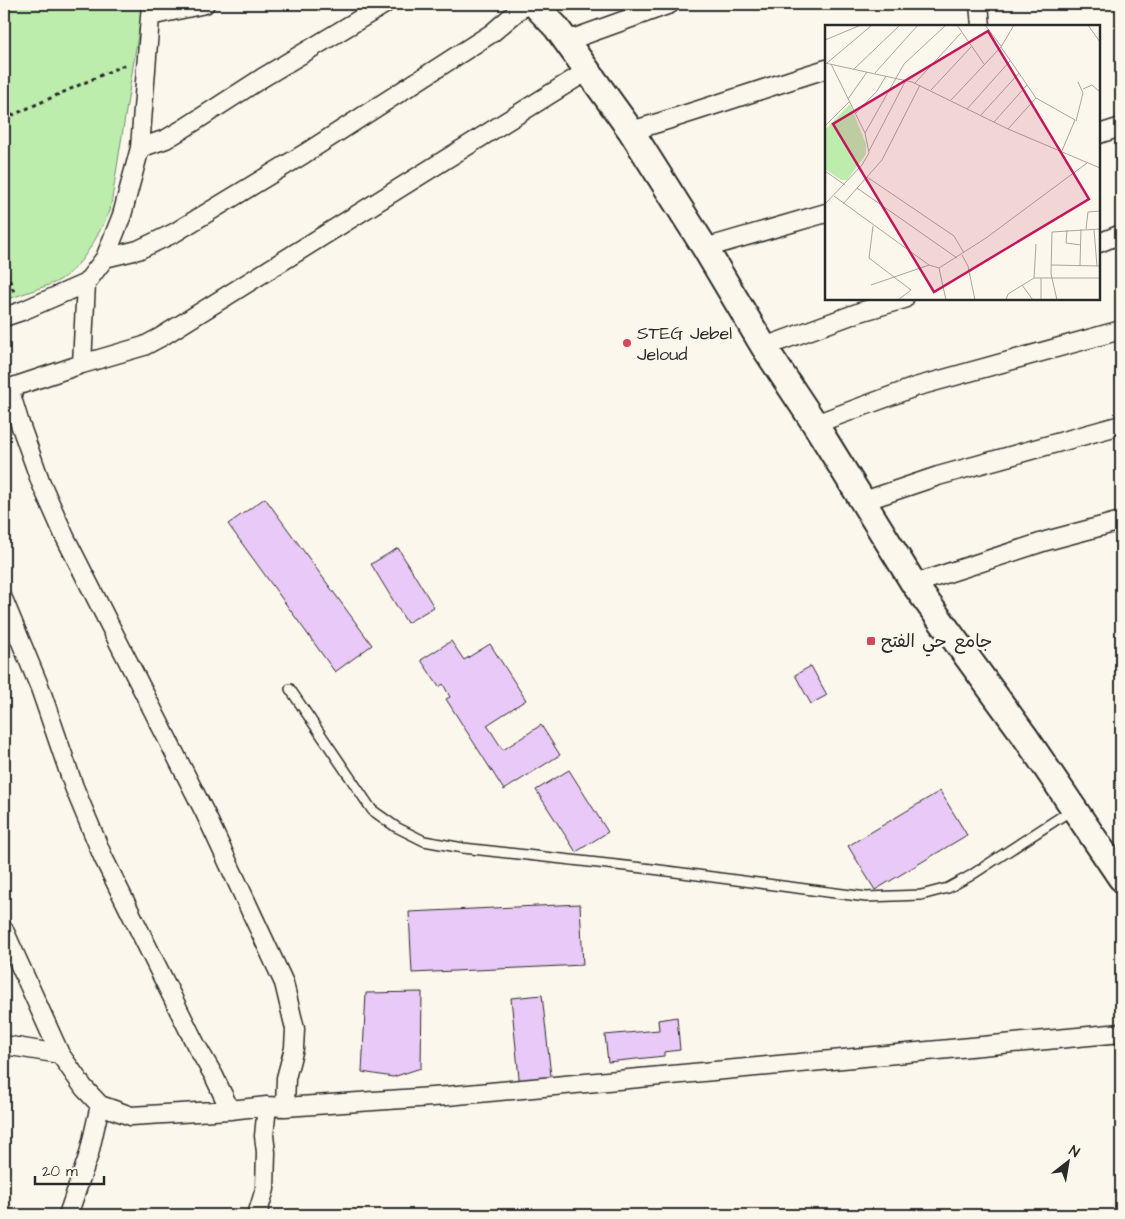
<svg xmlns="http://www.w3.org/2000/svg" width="1125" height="1219" font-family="'Architects Daughter','Playpen Sans Arabic',sans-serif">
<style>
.green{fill:#bcedad;stroke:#748c6c}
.building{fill:#e9c9f7;stroke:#2b2b2b}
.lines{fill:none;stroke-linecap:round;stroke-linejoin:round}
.service-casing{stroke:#2b2b2b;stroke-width:12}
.minor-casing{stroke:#2b2b2b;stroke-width:21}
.secondary-casing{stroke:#2b2b2b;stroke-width:29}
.path{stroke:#2b2b2b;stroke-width:3;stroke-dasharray:4 4;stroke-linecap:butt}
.service{stroke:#fbf7ec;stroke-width:9}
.minor{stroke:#fbf7ec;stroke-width:18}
.secondary{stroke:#fbf7ec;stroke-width:25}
.poi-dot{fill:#d1495b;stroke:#fbf7ec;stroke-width:2}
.labels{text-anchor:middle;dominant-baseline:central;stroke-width:5;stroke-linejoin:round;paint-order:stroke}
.poi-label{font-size:18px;fill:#2b2b2b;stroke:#fbf7ec;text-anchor:start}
.inset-road{fill:none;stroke:#a8a59f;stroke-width:1}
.view{fill:#c2185b;fill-opacity:0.15;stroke:#c2185b;stroke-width:2.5}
.inset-edge{fill:none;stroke:#2b2b2b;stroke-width:2.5}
</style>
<rect width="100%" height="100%" fill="#fbf7ec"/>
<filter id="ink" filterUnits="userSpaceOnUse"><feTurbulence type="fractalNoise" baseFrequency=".02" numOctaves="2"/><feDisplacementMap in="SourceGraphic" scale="10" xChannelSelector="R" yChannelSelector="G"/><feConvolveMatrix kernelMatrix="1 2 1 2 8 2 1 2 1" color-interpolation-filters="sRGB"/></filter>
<g filter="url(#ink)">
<path class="green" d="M4,4H143L110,211C97,236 83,268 56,282C39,289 21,294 4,301Z"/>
<path class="building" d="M265,498L372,645L335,672L228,524Z
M398,548L434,607L407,623L371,564Z
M451,641L464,660L490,644L526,700L487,725L503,750L541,725L560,755L504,790L446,699L450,697L443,684L439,687L421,660Z
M811,666L827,695L811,704L795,675Z
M569,770L608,832L576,852L536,790Z
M940,791L967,835L875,890L848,846Z
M580,904L583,965L412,973L409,912Z
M422,992L421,1068L393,1077L362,1072L366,993Z
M542,995L552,1085L520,1088L511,998Z
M677,1017L680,1050L664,1052V1056L608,1062L605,1035L659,1030L658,1020Z"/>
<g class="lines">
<defs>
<path id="service" d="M290,689L372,810L396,827L424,841L463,848L652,869L866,897L921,895L948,888L970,876L1073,809"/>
<path id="minor" d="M979,4L981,26
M150,16L205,4
M567,41L670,4
M631,131C697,112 761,89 826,69
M1099,134L1121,127
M140,148L166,139L183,129L262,78L385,4
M1099,243L1121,234
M705,248L826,213
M105,258L138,250L174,233L304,154L492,33L526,4
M4,317L22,311L86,283L105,258L122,215L140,148L151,4
M764,347L860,312L904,299
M82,364L86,283
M9,388L20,424L41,483L65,537L205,813L284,983L295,1029L294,1048L286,1078L285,1107
M4,390L82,364L144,346L161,337L587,71
M815,424L915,387L1121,330
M861,502L938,476L1121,425
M914,584L1046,541L1121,521
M4,601L40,688L74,787L103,857L196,1045L214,1076L230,1110
M4,930L60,1054L84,1088L100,1105L131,1116L230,1110L267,1106L285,1107L447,1096L1121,1033
M4,1045L60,1054
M68,1215L89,1154L100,1105
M257,1215L265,1189L266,1152L264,1136L267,1106"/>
<path id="secondary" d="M534,4L556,27L631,131L705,248L764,347L815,424L914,584L1024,735L1121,878"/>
</defs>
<use href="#service" class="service-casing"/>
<use href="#minor" class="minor-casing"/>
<use href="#secondary" class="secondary-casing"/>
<path class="path" d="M4,119L126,64
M4,265L14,292"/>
<use href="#service" class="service"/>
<use href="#minor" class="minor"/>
<use href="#secondary" class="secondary"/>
</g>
</g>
<g class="poi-dot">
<circle cx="627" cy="343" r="5"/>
<rect x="866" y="636" width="10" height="10" rx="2.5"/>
</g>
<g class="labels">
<g class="poi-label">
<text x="637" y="333">STEG Jebel<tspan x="637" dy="21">Jeloud</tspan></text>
<text x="881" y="641">جامع حي الفتح</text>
</g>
</g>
<g transform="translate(825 25)">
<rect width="275" height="275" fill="#fbf7ec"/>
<path d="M25,79L41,119V129L22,155H16L0,144V105Z" fill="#bcedad"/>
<path class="inset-road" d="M132,0L159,39M160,0L176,21M263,0L275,17M0,15L36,0M176,22L211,73L250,95L236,128M0,38L87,57L183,104L275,143M2,38L47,0M29,44L75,0M50,48L93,0M90,58L136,8M258,64L267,60L275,67M106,65L146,22M23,74L42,47M126,75L176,22L189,0M142,84L185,36M30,89L52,66L61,51M156,90L194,48M251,96L258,68L253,57M169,97L202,60M0,101L25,76M183,104L211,73M40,108L79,39L121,0M44,126L81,55M0,146L20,160M42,152L129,211L139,228M32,163L132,233M9,171L104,240L114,243L161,213L262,138M0,179L37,140L44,128L40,108L6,39M18,179L57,135L95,60M48,201L44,233L86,265L73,275M261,204L263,187L275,186M242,205L241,218L256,220M269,205L272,241M137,230L143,241L150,275M226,240L275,241M255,240L256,204M114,243L121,275M209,253H275M46,260L104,240M197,260L208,275M181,275L183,269L209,253L211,219M216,275V253M232,275L226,249L227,207L275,204"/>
<path class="view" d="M163,6L264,174L109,267L8,99Z"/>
<rect width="275" height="275" class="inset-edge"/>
</g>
<rect width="1125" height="1219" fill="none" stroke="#fbf7ec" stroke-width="20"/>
<rect x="10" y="10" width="1105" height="1199" fill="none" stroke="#2b2b2b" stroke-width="2" filter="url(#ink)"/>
<g transform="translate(1068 1162) rotate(31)" stroke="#fbf7ec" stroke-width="4" paint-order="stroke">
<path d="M0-4L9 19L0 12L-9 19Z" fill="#2b2b2b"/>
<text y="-8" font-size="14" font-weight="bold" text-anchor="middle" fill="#2b2b2b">N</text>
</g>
<path d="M35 1176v8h69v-8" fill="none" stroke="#2b2b2b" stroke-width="2.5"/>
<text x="42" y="1176" font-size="15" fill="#2b2b2b" stroke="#fbf7ec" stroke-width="4" paint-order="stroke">20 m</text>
</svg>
